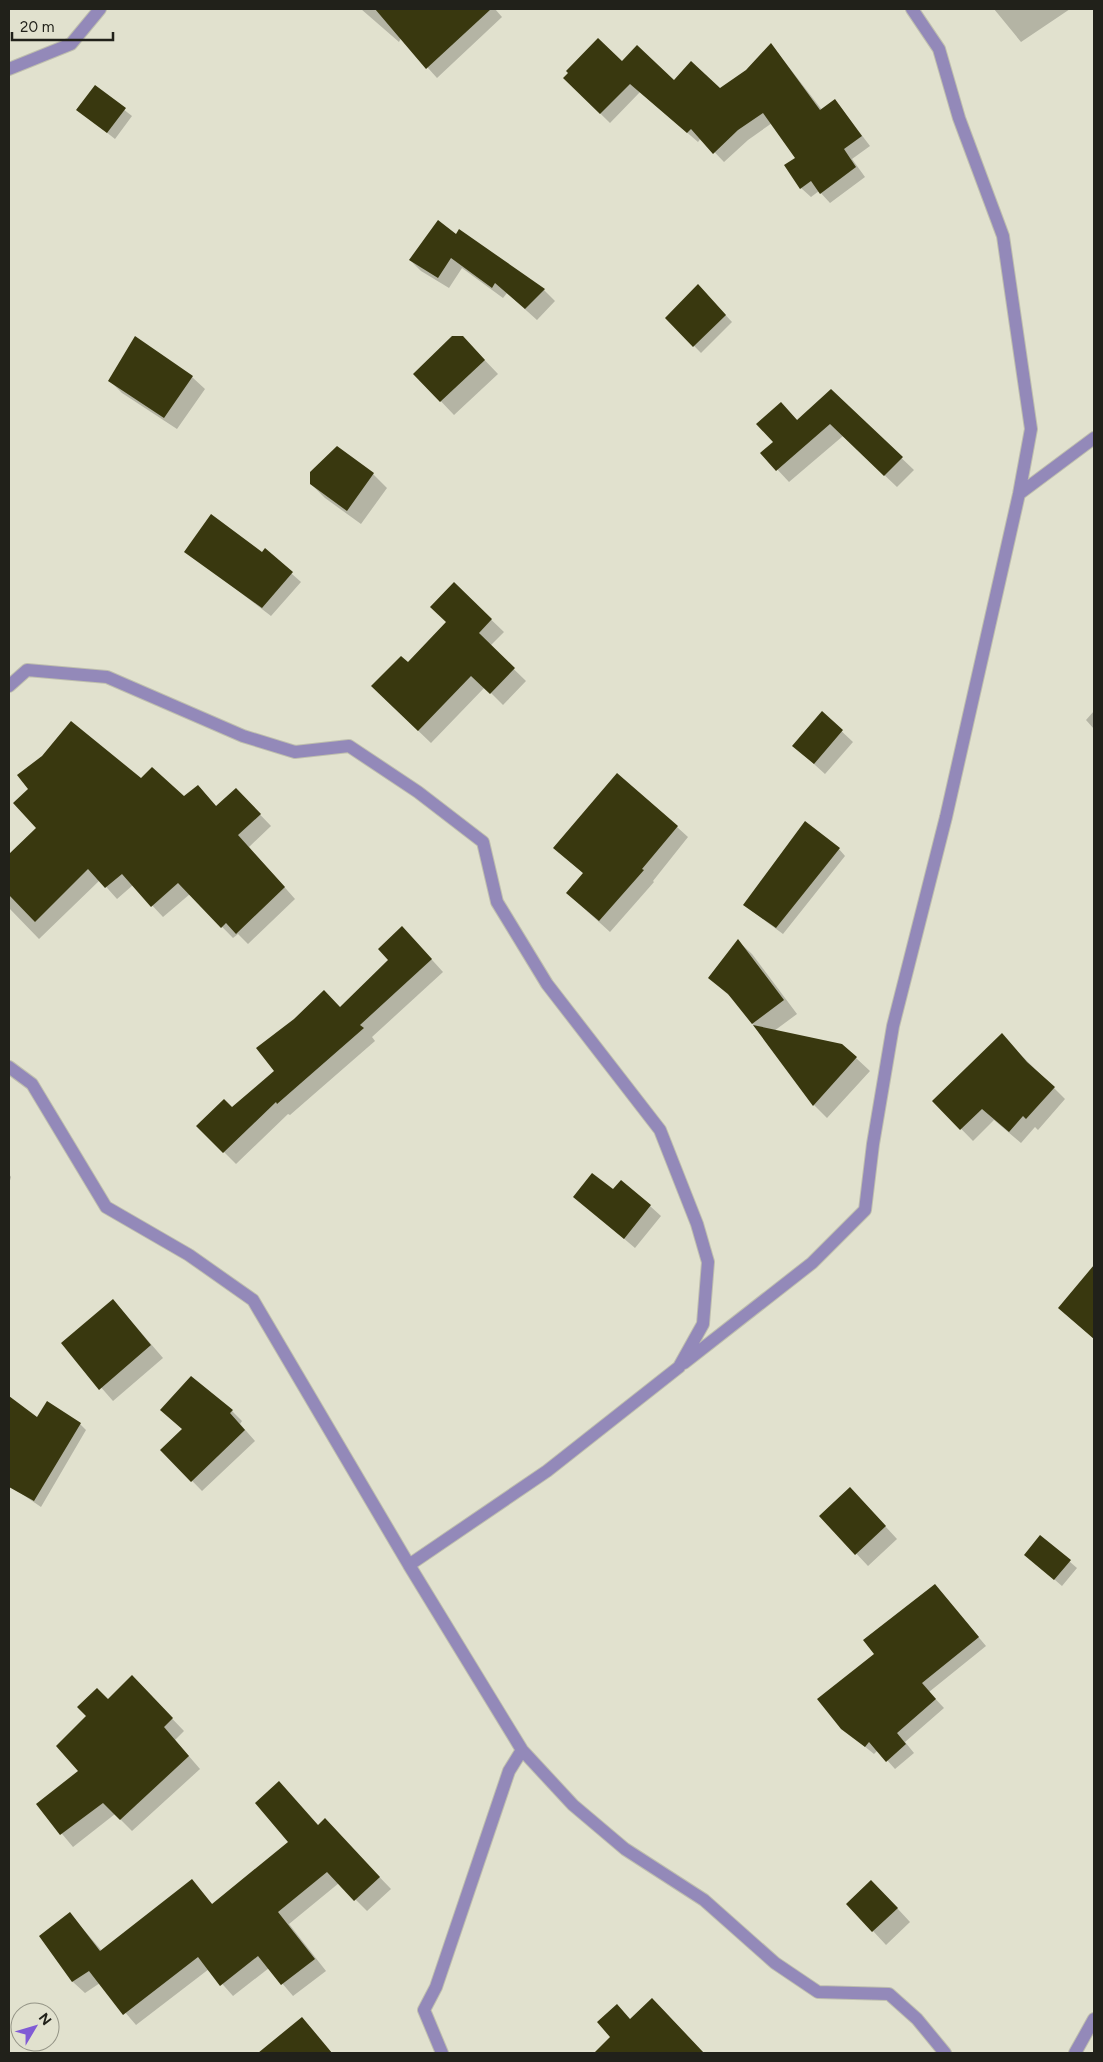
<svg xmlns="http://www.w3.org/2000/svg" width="1103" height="2062" font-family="Figtree,sans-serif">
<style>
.shadow{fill:#0003}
.building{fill:#39380f}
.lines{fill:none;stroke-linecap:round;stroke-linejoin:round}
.minor-casing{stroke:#bebeae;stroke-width:14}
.minor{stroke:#9389b9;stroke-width:12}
</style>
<rect width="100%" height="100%" fill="#e1e1ce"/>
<path class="shadow" d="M361,9H495L502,17L437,78L401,38L399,42Z
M994,9H1070L1021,42Z
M771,44L822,110L835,100L870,146L852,159L865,177L830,203L819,191L811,197L801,188L797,158L772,123L748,140L724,162L701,138L698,142L640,92L610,123L564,78L622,63L674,81L720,90L746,71Z
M95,87L132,116L115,139L77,109Z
M460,231L544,290L555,301L537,320L507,293L503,298L462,268L449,288L421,271L410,260L456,235Z
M705,293L732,322L701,353L667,318Z
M135,338L192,377L205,389L177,429L122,393L110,381Z
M477,352L498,374L454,415L415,374Z
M831,391L914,470L897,487L843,436L789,482L762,453L774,442L781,403L798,421Z
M338,448L373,474L387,488L361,524L325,498L311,484Z
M265,550L301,582L271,616L186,551L262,553Z
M454,584L504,632L490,646L526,681L503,705L485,687L431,743L385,699L408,664L448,623Z
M1094,711V729L1086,720Z
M822,713L853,742L825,774L794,746Z
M141,780L184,798L198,786L217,807L247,801L271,826L249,847L295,899L248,944L238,934L233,938L190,894L163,917L133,885L117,899L100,880L39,939L9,908V856L37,828Z
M677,827L688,837L653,881L654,882L610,932L567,893L584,874L555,848Z
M839,849L845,856L783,934L744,905Z
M414,940L443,972L372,1037L375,1041L290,1115L288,1114L236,1164L198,1126L232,1109L276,1071Z
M738,941L752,954L797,1014L774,1031L842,1045L870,1071L827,1118L814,1105L735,1001L709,977Z
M1013,1047L1065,1099L1038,1130L1035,1127L1021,1143L994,1120L973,1141L934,1101Z
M9,1174L11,1177L9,1184Z
M614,1191L650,1206L661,1216L635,1248L575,1197Z
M1090,1272L1094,1276V1339L1060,1308Z
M113,1300L163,1358L113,1401L63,1344Z
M9,1398L37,1419L80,1424L86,1430L41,1507L13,1488L32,1457L9,1441Z
M232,1411L242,1421L240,1424L255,1441L202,1491L162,1450Z
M862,1501L897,1539L868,1566L821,1516Z
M1041,1537L1077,1568L1062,1586L1033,1561Z
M935,1585L986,1646L929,1692L944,1708L905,1742L914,1753L895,1769L878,1750L874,1754L842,1728L876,1655Z
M132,1677L184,1731L175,1740L200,1769L132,1831L115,1814L73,1847L37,1804L80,1771L108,1701Z
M318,1826L336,1832L391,1889L367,1911L339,1883L289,1924L326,1971L293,1996L269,1968L233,1996L209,1969L136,2025L100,1983L85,1993L73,1982L41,1936L70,1914L102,1951L192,1881L213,1905Z
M885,1895L910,1922L886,1945L873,1931Z
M662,2009L703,2053H666L638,2026L651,2044L642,2053H628L599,2022L631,2020Z
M302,2018L312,2029L332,2053H287L276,2040Z"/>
<path class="building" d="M375,9H491L426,69Z
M598,38L622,61L637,45L674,80L691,61L720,88L746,70L771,43L820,110L835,99L862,136L844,149L856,167L820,194L811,181L800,189L784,165L795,158L763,113L738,130L713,154L691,129L687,133L630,84L600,114L563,78L568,73L566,71Z
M95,85L126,108L107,133L76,110Z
M438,220L456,234L459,229L545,289L525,309L495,283L492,288L451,258L438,278L409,260Z
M698,284L726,315L693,347L665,318Z
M135,336L193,376L164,418L108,381Z
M452,336H463L485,360L440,402L413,374Z
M831,389L903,457L884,476L830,424L776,471L760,453L773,442L756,424L781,402L797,420Z
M337,446L374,473L347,511L310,484V472Z
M211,514L262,552L265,548L293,572L262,608L184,552Z
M454,582L492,619L479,633L515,668L490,694L471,676L418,731L371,686L401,656L408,662L446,622L430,607Z
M822,711L843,730L814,764L792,746Z
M71,721L141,778L152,767L184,796L198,785L216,806L236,788L261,814L238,835L285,887L236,934L226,923L221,928L178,883L151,907L122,874L105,888L88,869L35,922L9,895V854L36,828L13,803L28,789L17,775L42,756Z
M617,773L678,826L642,869L644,870L599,921L566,893L583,873L553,848Z
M805,821L840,848L776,928L743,905Z
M402,926L432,959L360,1025L364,1028L277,1104L276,1102L223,1153L196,1126L224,1099L232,1107L274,1071L256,1048L294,1019L324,990L340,1007L388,960L378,949Z
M738,939L784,1000L752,1024L728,994L708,978Z
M753,1025L842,1044L857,1057L813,1106Z
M1002,1033L1027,1062L1055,1087L1026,1119L1023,1116L1009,1132L982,1109L960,1130L932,1101Z
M592,1173L613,1189L621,1180L651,1205L624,1239L573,1197Z
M1094,1265V1339L1058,1308Z
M113,1299L151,1345L99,1390L61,1343Z
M191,1376L233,1410L230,1413L245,1430L191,1482L160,1450L182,1429L160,1410Z
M9,1396L37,1417L47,1401L81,1423L34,1501L9,1487Z
M850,1487L886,1526L855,1555L819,1516Z
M1040,1535L1071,1560L1054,1580L1024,1555Z
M935,1584L979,1637L922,1683L936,1699L897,1733L906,1744L886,1762L869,1742L865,1747L841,1729L817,1699L874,1654L863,1640Z
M132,1675L173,1718L164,1727L189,1756L120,1820L103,1803L60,1835L36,1804L78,1771L56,1746L86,1716L77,1707L97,1688L108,1699Z
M279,1781L318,1825L325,1818L380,1877L354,1901L327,1872L278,1912L315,1959L281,1985L258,1956L220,1986L198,1957L123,2015L89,1971L72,1982L39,1936L70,1912L100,1951L192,1879L212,1904L288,1842L255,1803Z
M871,1880L898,1908L872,1932L846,1904Z
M652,1998L704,2053H594L610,2037L597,2022L617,2004L630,2019Z
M302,2017L332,2053H258Z"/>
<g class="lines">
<defs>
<path id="minor" d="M9,69L71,44L100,9
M1019,494L1094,438
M9,686L27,670L107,677L243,736L295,752L349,746L418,792L483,842L497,902L547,984L660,1130L697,1224L708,1262L703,1324L679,1367L547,1471L409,1565L522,1750L573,1805L625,1849L704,1900L775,1963L818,1992L889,1994L917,2019L945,2053
M9,1067L32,1084L106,1207L189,1255L253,1300L409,1565
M684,1363L812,1263L865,1210L873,1144L893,1026L946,817L1019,494L1031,429L1003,236L959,118L939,49L912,9
M442,2053L424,2010L436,1987L509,1771L522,1750
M1075,2053L1094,2019"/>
</defs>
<use href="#minor" class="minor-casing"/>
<use href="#minor" class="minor"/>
</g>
<rect width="1103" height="2062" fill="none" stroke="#21211a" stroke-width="20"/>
<g transform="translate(35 2027) rotate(52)"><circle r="24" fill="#e1e1ce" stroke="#949486"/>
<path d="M0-4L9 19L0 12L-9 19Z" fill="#805bd5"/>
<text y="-8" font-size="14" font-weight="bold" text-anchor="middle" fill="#21211a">N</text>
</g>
<path d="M12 32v8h101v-8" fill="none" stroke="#21211a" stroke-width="2.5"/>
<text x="20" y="32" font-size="15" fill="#21211a" stroke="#e1e1ce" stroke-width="4" paint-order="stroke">20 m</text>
</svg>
